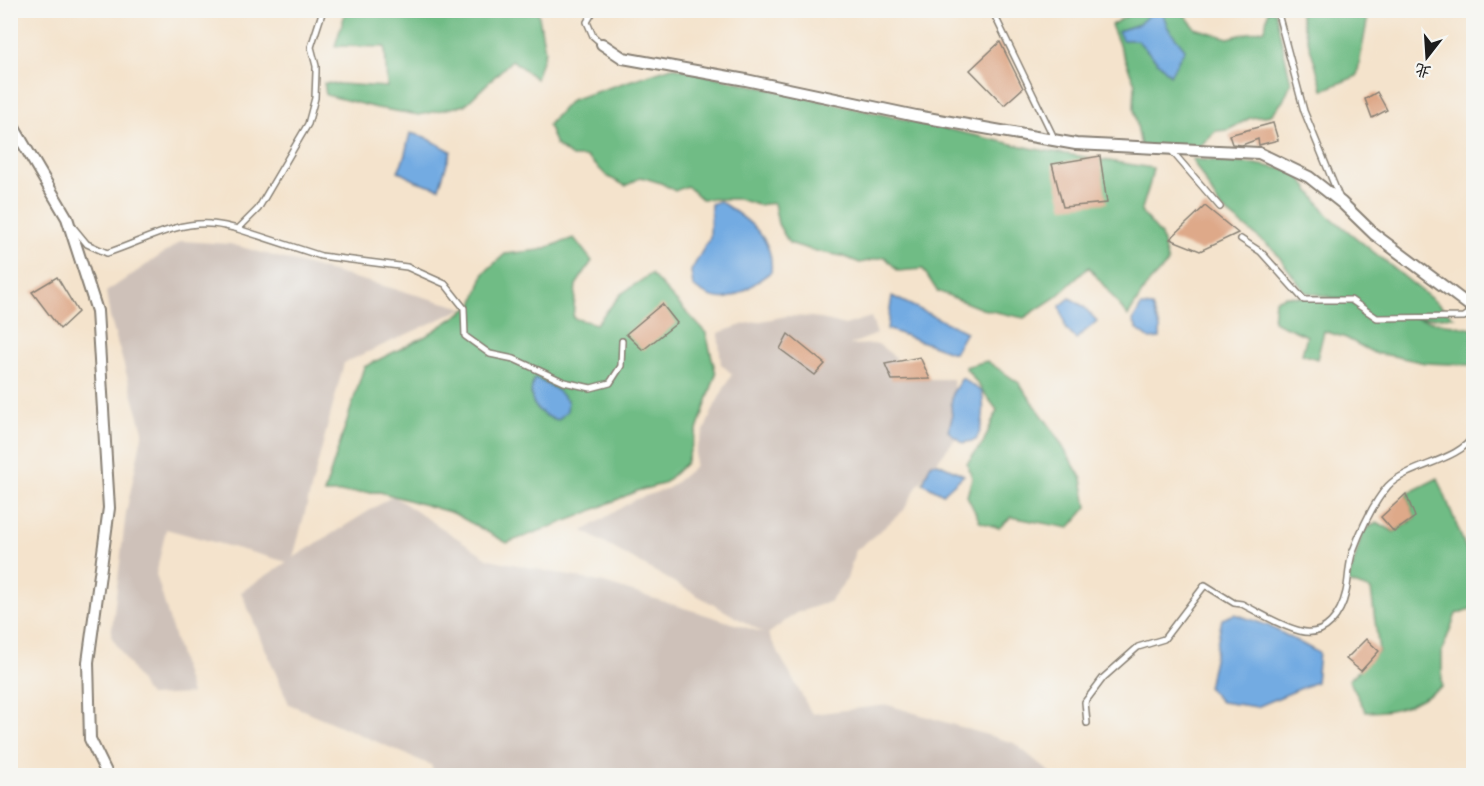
<svg xmlns="http://www.w3.org/2000/svg" width="1484" height="786" font-family="'Playpen Sans','LXGW WenKai TC',sans-serif">
<style>
.industrial{fill:#cec1b9}
.forest{fill:#70bc85;stroke:#466c50;stroke-width:1.5}
.water{fill:#73abe2;stroke:#48647f;stroke-width:1.5}
.building{fill:#dea989}
.lines{fill:none;stroke-linecap:round;stroke-linejoin:round}
.lane-casing{stroke:#888074;stroke-width:8}
.street-casing{stroke:#888074;stroke-width:14}
.lane{stroke:#fff;stroke-width:5}
.street{stroke:#fff;stroke-width:10}
</style>
<rect width="100%" height="100%" fill="#f6f6f2"/>
<filter id="ink" filterUnits="userSpaceOnUse"><feTurbulence type="fractalNoise" baseFrequency=".0167" numOctaves="2"/><feDisplacementMap in="SourceGraphic" scale="12" xChannelSelector="R" yChannelSelector="G"/><feConvolveMatrix kernelMatrix="1 2 1 2 8 2 1 2 1" color-interpolation-filters="sRGB"/></filter>
<filter id="wash" filterUnits="userSpaceOnUse"><feTurbulence type="fractalNoise" baseFrequency=".008" numOctaves="4" result="noise"/><feDisplacementMap in="SourceGraphic" scale="24" xChannelSelector="R" yChannelSelector="G"/><feGaussianBlur stdDeviation="1.35" result="paint"/><feColorMatrix in="noise" values="0 0 0 0 0 0 0 0 0 0 0 0 0 0 0 0 0 1.4 0 .05"/><feComposite in="paint" operator="in"/></filter>
<g filter="url(#wash)">
<rect width="100%" height="100%" fill="#f4e3cc"/>
<path class="industrial" d="M182,241L230,244L464,308L344,363L293,558L393,496L489,559L604,583L764,633L583,531L634,500L669,488L694,467L696,450L715,405L732,374L721,364L718,333L745,324L787,316L813,317L845,325L871,317L877,334L849,345L878,344L895,357L892,379H953L956,438L917,486L904,510L880,531L855,551L847,579L829,602L796,613L768,634L812,714L888,705L1014,743L1053,775L767,776L765,773L764,776L435,775L431,765L289,704L241,592L287,562L166,529L156,574L191,694L149,696L111,636L126,513L143,431L110,317L106,292Z"/>
<path class="forest" d="M346,11H538L545,51L536,79L512,60L465,105L419,115L377,108L326,95L324,83L387,87L385,47L335,46Z
M1135,11H1182L1195,28L1228,38L1265,29L1268,11H1275L1291,83L1283,101L1271,115L1250,118L1228,130L1216,131L1201,145L1173,153H1149L1141,147L1134,109L1135,84L1111,25Z
M1299,11H1369L1357,76L1323,90Z
M672,67L1035,149L1153,168L1150,183L1141,212L1161,235L1168,263L1147,285L1128,316L1089,267L1056,297L1024,318L982,309L937,291L923,269L898,271L885,257L860,263L842,256L815,251L789,243L778,224L774,203L758,205L738,199H702L687,186L675,191L661,183L641,177L626,186L608,177L587,157H572L556,145L548,125L571,100Z
M1192,159L1255,164L1295,171L1328,215L1454,317L1416,318L1473,329V365L1425,363L1393,356L1374,353L1346,338L1324,331L1317,359L1302,354L1307,336L1273,321L1275,300L1286,296L1346,300L1305,292L1274,250L1220,207Z
M574,238L592,261L576,285L573,318L596,324L621,294L651,274L706,333L716,374L686,463L663,484L637,491L577,517L507,543L453,513L380,492L324,493L364,367L426,336L473,305L484,273L505,254L540,250Z
M987,361L1019,383L1052,429L1082,479L1087,507L1069,528L1011,517L999,528L980,522L967,496L972,478L967,463L983,443L997,410L965,367Z
M1438,478L1474,569L1473,608L1456,614L1442,651V687C1414,704 1400,712 1366,712L1349,680L1379,651L1371,590L1348,582L1363,531L1377,522L1394,532L1415,518L1406,494Z"/>
<path class="water" d="M1153,11H1162L1168,28L1185,49L1170,75L1137,40H1122L1118,31L1139,24Z
M410,133L425,137L451,151L439,188L416,181L398,171L404,158Z
M719,201C746,218 775,237 771,272C742,291 726,313 693,286L691,271L710,237L711,204Z
M892,296L966,332L954,353L887,329Z
M1070,298L1083,306L1097,321L1076,339L1066,329L1060,306Z
M1141,306L1152,307L1160,328V338L1150,339L1138,330L1133,321Z
M535,378L554,388L568,401L567,411L558,420C536,415 525,399 535,378Z
M962,378L982,392C985,409 984,425 976,440L963,443L948,431L952,418L951,405L953,392Z
M931,463H938L964,475L943,494L923,483Z
M1235,614L1269,626L1319,653L1316,682L1257,707L1221,702L1208,688L1222,619Z"/>
<g id="blocks">
<path class="building" d="M1000,42L1023,88L1004,105L970,70Z
M1377,92L1387,110L1372,118L1365,99Z
M1273,123L1278,140L1259,145L1258,139L1242,145L1232,144L1229,135Z
M1100,156L1107,203L1063,207L1052,164Z
M1205,206L1238,233L1200,251L1170,239Z
M57,277L78,312L60,329L32,292Z
M662,304L677,323L643,350L626,334Z
M788,334L825,364L815,375L780,349Z
M920,357L930,379L892,380L885,364Z
M1406,494L1415,517L1394,532L1381,517Z
M1366,639L1379,651L1361,671L1346,659Z"/>
</g>
</g>
<g filter="url(#ink)">
<use href="#blocks" fill-opacity="0" stroke="#888074" stroke-width="1.5"/>
<g class="lines">
<defs>
<path id="lane" d="M594,10L587,22L593,36L602,44
M992,10L1055,140
M1277,10L1304,111L1340,199
M1170,149L1220,207
M73,227L87,244L107,253C141,242 174,222 210,224C219,224 229,227 238,229L258,209L308,124L315,98L316,72V66L311,47L323,10
M238,229L321,256L407,267L445,284L464,308L465,336L490,354L514,359L564,382L591,388L610,383L621,366L622,341
M1241,239L1261,252L1304,300H1351L1377,318L1464,317L1474,310
M1087,723L1085,702L1103,678L1138,647L1164,639L1205,585L1234,603L1242,604C1260,613 1280,626 1300,631C1326,638 1341,614 1346,592C1349,579 1348,564 1353,551C1361,530 1373,503 1388,486C1409,464 1459,462 1474,435"/>
<path id="street" d="M602,44L623,58L746,80L916,116L1076,144L1259,153L1309,177L1342,203L1374,234L1474,309
M10,121L67,218L97,311L109,508L88,662L90,739L108,776"/>
</defs>
<use href="#lane" class="lane-casing"/>
<use href="#street" class="street-casing"/>
<use href="#lane" class="lane"/>
<use href="#street" class="street"/>
</g>
</g>
<rect width="1484" height="786" fill="none" stroke="#f6f6f2" stroke-width="36"/>
<g transform="translate(1427 57) rotate(197)" stroke="#f6f6f2" stroke-width="4.5" paint-order="stroke">
<path d="M0-4.5L10 22L0 15L-10 22Z" fill="#1c1c1c"/>
<text y="-9" font-size="16" font-weight="bold" text-anchor="middle" fill="#1c1c1c">北</text>
</g>
</svg>
